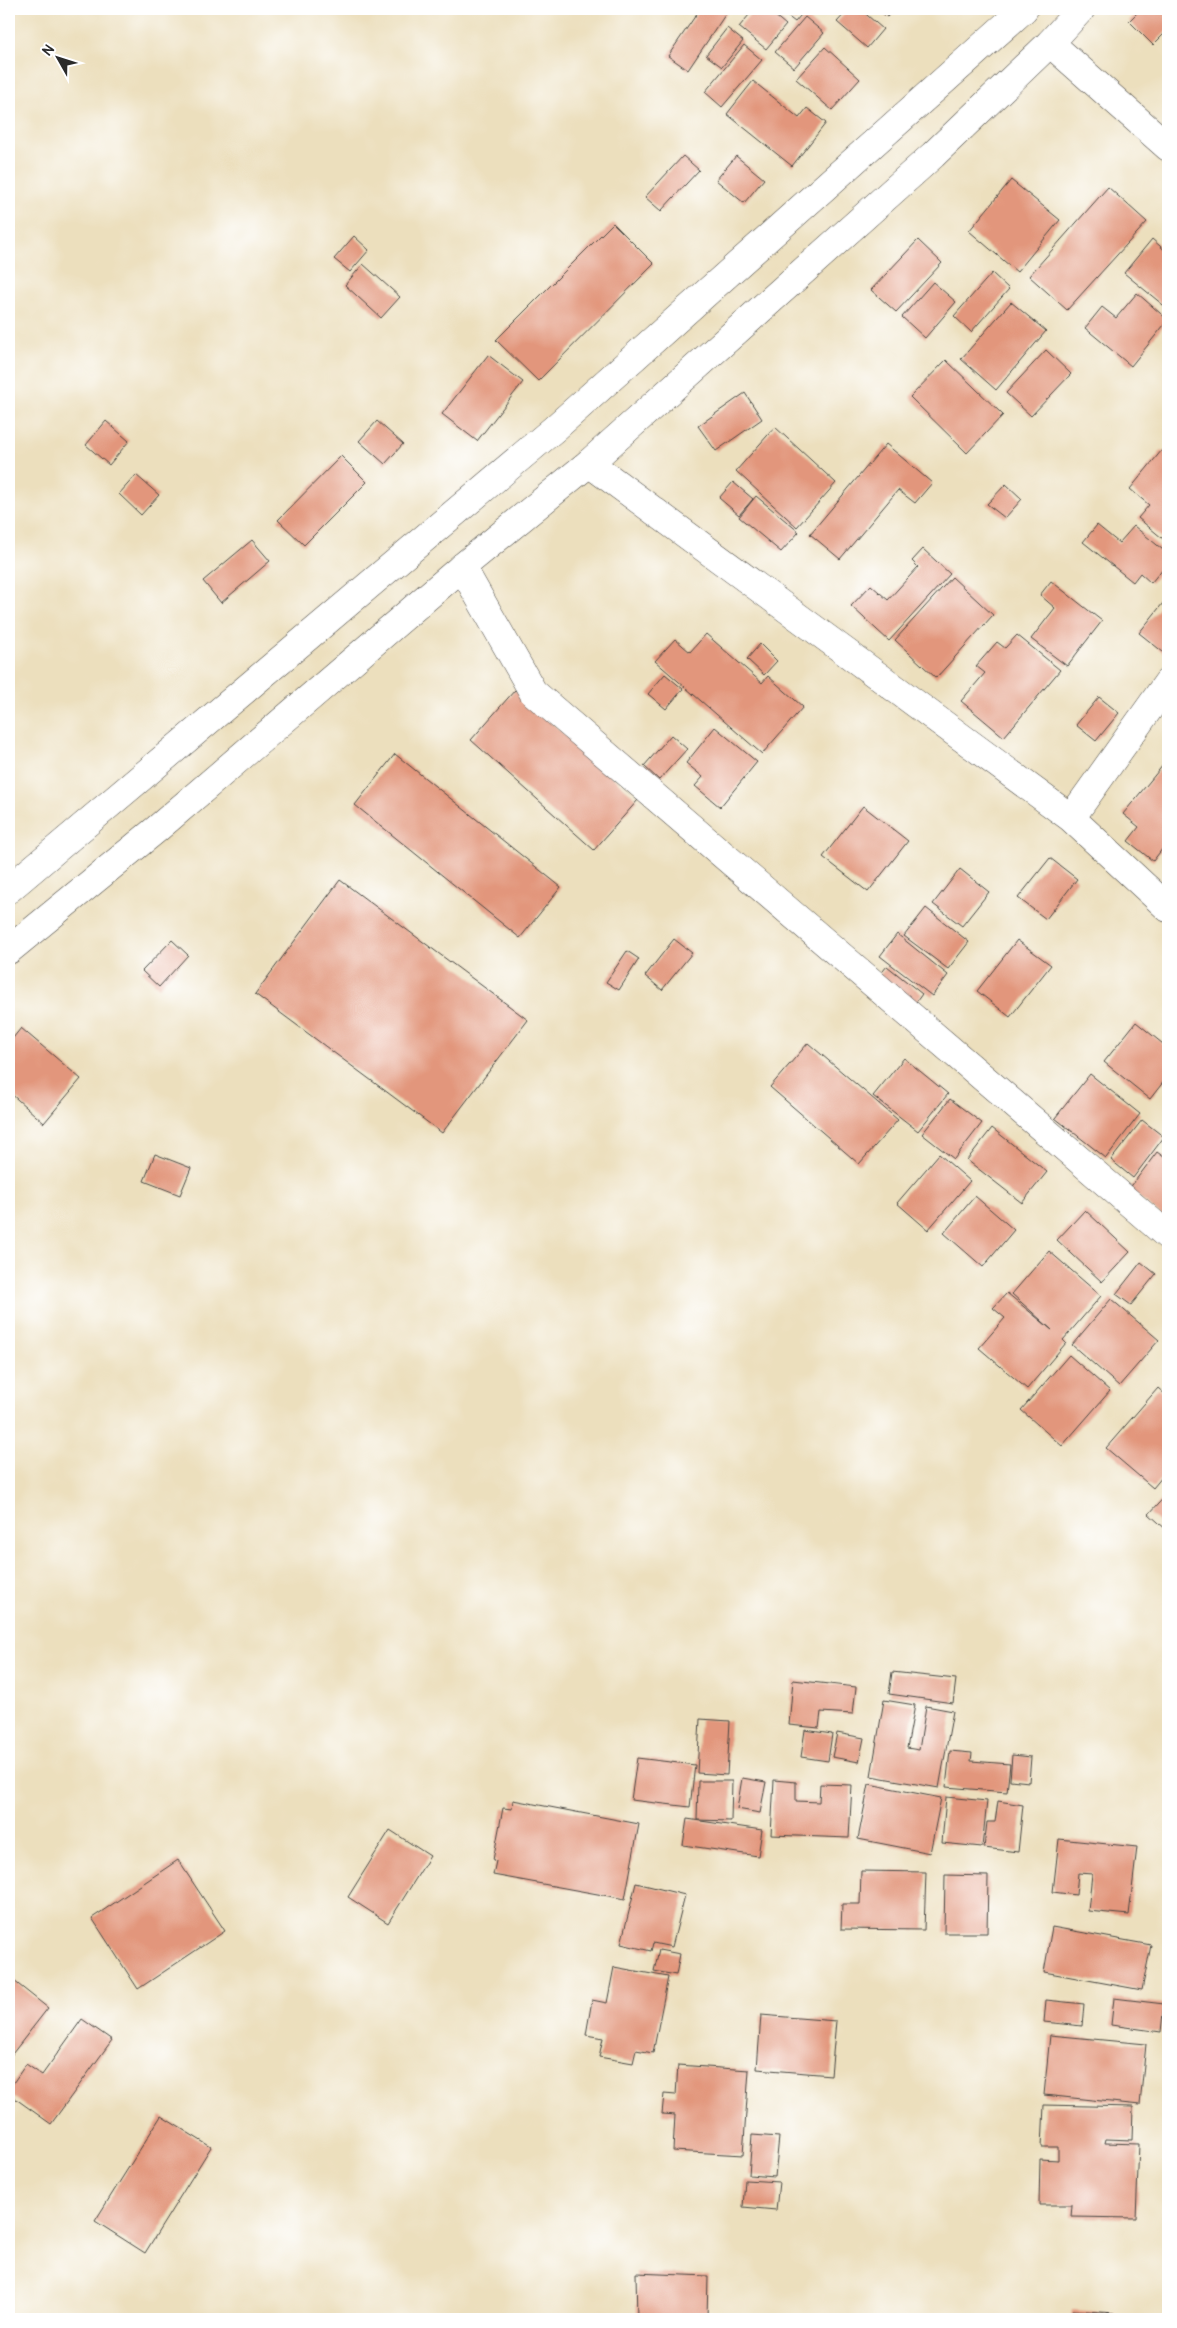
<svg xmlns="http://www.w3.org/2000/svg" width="1177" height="2328" font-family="Pangolin,sans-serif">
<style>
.building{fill:#e2967c}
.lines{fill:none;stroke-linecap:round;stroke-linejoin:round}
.minor-casing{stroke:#484641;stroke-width:29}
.tertiary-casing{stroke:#484641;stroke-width:29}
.minor{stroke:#fff;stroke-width:28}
.tertiary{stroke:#fff;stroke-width:28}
</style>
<rect width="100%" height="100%" fill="#fff"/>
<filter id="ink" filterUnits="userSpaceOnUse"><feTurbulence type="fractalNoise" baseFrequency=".02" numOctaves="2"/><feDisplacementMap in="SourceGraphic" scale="10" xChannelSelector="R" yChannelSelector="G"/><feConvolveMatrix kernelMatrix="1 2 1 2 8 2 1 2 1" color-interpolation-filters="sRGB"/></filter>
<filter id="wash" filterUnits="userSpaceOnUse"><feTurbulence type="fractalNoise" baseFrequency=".0096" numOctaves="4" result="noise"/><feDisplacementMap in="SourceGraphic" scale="20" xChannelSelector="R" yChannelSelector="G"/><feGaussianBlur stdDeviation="1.12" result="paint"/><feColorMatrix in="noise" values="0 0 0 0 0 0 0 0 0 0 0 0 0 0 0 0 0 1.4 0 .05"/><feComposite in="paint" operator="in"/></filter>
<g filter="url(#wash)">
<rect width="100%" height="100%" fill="#ecdfbd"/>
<g id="blocks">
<path class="building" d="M700,9H729L688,70L668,56Z
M754,9H767L786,25L766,49L739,27Z
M778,9H806L795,22Z
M849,9H860L883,29L867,48L837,22Z
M877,9H894L887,17Z
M1141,9H1168V30L1153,45L1129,21Z
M805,17L824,33L794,68L775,52Z
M727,28L743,41L722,67L706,55Z
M744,45L762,60L722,107L705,92Z
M825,47L860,79L832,110L796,79Z
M753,81L799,118L807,108L826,123L792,166L727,114Z
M683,156L699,170L661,211L645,197Z
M736,156L764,179L744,203L716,180Z
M1011,180L1060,220L1017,272L969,231Z
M1108,187L1147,222L1067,310L1029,276Z
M613,223L654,264L538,381L496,340Z
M354,236L369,250L350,272L334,259Z
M1152,239L1168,253V309L1124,273Z
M918,240L942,263L896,312L871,290Z
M363,264L400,297L381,318L345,285Z
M992,273L1009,289L971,332L954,316Z
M933,282L956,302L925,338L902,317Z
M1137,293L1168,320L1131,366L1085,328L1102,307L1116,318Z
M1011,302L1046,331L996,390L961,359Z
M1046,350L1071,374L1031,416L1006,393Z
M488,355L523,382L477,441L442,414Z
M946,360L1003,415L967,453L910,397Z
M745,393L762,419L716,451L698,426Z
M106,421L129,441L109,465L86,445Z
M377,421L403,444L385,464L359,441Z
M775,427L836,483L797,527L736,471Z
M886,444L932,483L915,503L898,490L840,559L810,534Z
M1162,450L1168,455V543L1138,518L1149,505L1130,489Z
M341,456L367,482L304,545L278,520Z
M136,475L159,495L141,515L119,494Z
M733,482L753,499L739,515L719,498Z
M1006,484L1022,499L1005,518L987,504Z
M756,496L799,532L781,552L739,517Z
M1097,525L1119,543L1134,526L1168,554V562L1151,583L1140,573L1133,582L1083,542Z
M252,540L270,561L221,603L203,581Z
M923,549L950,574L889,641L851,606L871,585L888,600L918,567L912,561Z
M952,577L993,615L936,678L895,640Z
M1051,581L1102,621L1067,666L1031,639L1055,608L1040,595Z
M1163,603L1168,607V656L1139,633Z
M706,634L762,683L768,676L803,707L762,754L655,661L675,639L690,652Z
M1017,635L1060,670L1004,737L961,701L985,673L976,666L997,642L1005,648Z
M760,644L777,661L764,675L747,659Z
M665,674L683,689L666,709L648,694Z
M515,690L638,800L594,850L471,740Z
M1099,697L1119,713L1096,741L1076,725Z
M715,727L757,762L720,807L695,786L703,777L686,763Z
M671,735L687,749L659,780L644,766Z
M395,754L561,887L520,938L355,805Z
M1168,759V852L1163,848L1153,861L1128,841L1139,827L1123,814Z
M863,806L908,841L868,892L823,857Z
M1050,858L1077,879L1046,919L1018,898Z
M960,869L989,892L962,926L933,904Z
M340,880L528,1020L442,1133L255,994Z
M926,908L969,942L948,969L904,936Z
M897,934L948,975L932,996L880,956Z
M674,939L692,953L662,990L645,976Z
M172,940L188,955L159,987L142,971Z
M1017,940L1051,965L1010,1017L977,991Z
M627,951L639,959L619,990L606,982Z
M887,966L922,994L911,1009L875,981Z
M1136,1022L1168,1048V1076L1150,1099L1104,1062Z
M21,1028L81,1079L44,1123L9,1092V1043Z
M808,1043L898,1120L859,1164L770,1087Z
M904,1058L948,1094L918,1131L873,1096Z
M1090,1074L1140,1114L1106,1158L1055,1118Z
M950,1099L982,1123L954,1159L922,1134Z
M1142,1120L1164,1137L1133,1178L1111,1160Z
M992,1128L1047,1172L1022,1203L967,1160Z
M1157,1152L1168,1160V1221L1129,1189Z
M155,1154L191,1168L180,1195L144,1181Z
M939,1154L970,1181L928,1230L897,1203Z
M975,1196L1014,1230L983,1267L944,1233Z
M1085,1210L1130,1252L1102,1282L1057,1240Z
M1049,1251L1101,1296L1063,1340L1066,1343L1027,1389L979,1348L1005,1318L993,1308L1007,1293L1052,1330L1012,1294Z
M1141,1262L1156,1274L1131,1305L1116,1294Z
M1111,1299L1159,1340L1119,1386L1072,1345Z
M1069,1355L1110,1391L1062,1446L1021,1410Z
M1158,1388L1168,1397V1470L1153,1488L1106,1448Z
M1168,1493V1531L1149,1514Z
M892,1672L956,1679L953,1703L889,1694Z
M793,1680L856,1687L853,1714L821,1712L819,1728L789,1725Z
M884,1700L915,1705L907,1748L919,1750L926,1706L953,1711L939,1788L871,1776Z
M700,1719L730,1721L727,1775L697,1773Z
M805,1730L832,1734L828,1761L801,1757Z
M837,1733L864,1738L859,1762L832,1757Z
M950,1751L972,1753L971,1761L1010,1764L1007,1792L946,1787Z
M1012,1755L1031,1757L1029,1782L1010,1780Z
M637,1758L695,1765L690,1807L631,1800Z
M742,1778L766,1782L760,1813L737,1809Z
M774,1780L796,1782V1801L819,1802L820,1784L852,1785L849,1838L771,1835Z
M698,1781H732L731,1821L697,1820Z
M869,1784L941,1798L930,1853L858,1839Z
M946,1797L987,1801L982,1847L942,1843Z
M513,1800L639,1824L625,1899L493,1875L496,1861L493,1860L503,1808L512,1809Z
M998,1801L1023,1805L1018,1852L984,1848L987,1822H995Z
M687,1819L762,1830L758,1856L683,1845Z
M390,1830L430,1856L388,1923L348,1897Z
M1059,1839L1137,1847L1129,1915L1088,1911L1092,1874L1078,1873L1076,1895L1053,1892Z
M178,1860L225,1931L138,1989L92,1918Z
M861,1871L926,1872L924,1930L841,1929L842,1904H860Z
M945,1875L988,1876L987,1933H944Z
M636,1883L685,1895L672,1947L653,1943L651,1951L621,1944Z
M1052,1927L1151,1945L1142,1990L1044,1972Z
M659,1950L680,1954L676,1975L654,1971Z
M614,1967L668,1977L653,2053L636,2050L633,2063L599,2057L603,2038L586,2035L592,2000L607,2003Z
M9,1977L48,2008L9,2058Z
M1114,1998L1164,2004L1161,2032L1111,2025Z
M1046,2000L1084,2004L1082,2026L1044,2022Z
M761,2015L836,2021L831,2075L757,2069Z
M82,2019L112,2040L51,2124L9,2094V2089L26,2064L42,2075Z
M1050,2035L1146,2044L1140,2105L1044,2095Z
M678,2065L749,2070L743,2155L673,2151L675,2115L662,2114L664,2094L676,2095Z
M1044,2105L1133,2107L1132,2140L1106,2139L1105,2143L1139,2144L1136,2218L1071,2217L1072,2205H1039L1040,2159L1058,2160V2147H1042Z
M161,2116L211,2147L145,2253L95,2221Z
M752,2135L779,2137L775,2177L749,2175Z
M745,2180L779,2182L776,2210L743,2207Z
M636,2273L708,2276L707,2319H637Z
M1072,2310L1115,2313V2319H1071Z"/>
</g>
</g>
<g filter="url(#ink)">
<use href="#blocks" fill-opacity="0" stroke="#484641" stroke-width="1"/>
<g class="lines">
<defs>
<path id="minor" d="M1050,43L1168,147
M589,463L1071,818L1168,908
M462,567L533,692L1168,1236
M1071,818L1168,682"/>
<path id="tertiary" d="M9,889L554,429L1024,9
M9,950L158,828L462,567L589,463L933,155L1050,43L1081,9"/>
</defs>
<use href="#minor" class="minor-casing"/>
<use href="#tertiary" class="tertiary-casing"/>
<use href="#minor" class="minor"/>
<use href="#tertiary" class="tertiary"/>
</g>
</g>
<rect width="1177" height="2328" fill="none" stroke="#fff" stroke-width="30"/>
<g transform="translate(58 58) rotate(309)" stroke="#ffffff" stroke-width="4" paint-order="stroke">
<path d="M0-4L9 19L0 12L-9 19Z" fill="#2b2b2b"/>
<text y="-8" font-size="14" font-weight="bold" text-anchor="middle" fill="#2b2b2b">N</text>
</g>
</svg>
